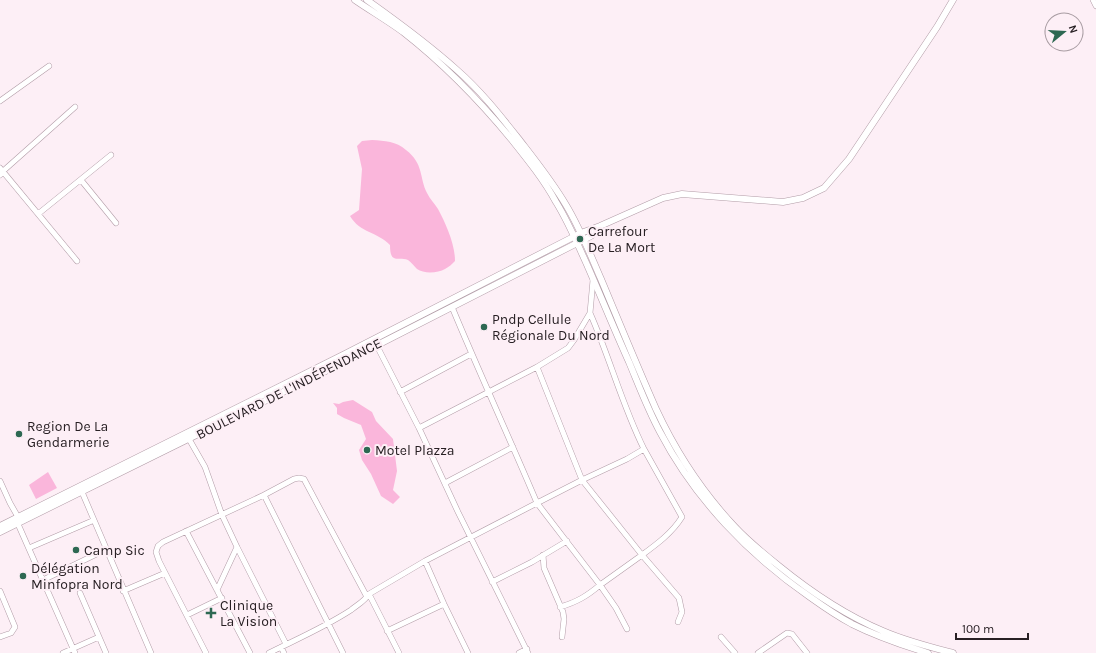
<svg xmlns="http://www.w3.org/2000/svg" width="1096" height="653" font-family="Karla,sans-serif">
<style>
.green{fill:#fab6db}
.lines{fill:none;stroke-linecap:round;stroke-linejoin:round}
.minor-casing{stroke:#b29ca7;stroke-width:6}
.major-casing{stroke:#b29ca7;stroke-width:7}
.minor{stroke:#fff;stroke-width:5}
.major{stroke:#fff;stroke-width:6}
.poi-dot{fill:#2d6852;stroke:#fdeff6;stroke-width:1.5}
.labels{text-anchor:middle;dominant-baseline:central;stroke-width:4;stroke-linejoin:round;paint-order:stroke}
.poi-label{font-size:14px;fill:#282024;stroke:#fdeff6;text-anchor:start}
.street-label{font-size:14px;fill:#282024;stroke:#fdeff6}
</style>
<rect width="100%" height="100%" fill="#fdeff6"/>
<path class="green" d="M372,140C385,141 396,141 406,150C424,164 419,177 427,193C430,199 434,203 438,209C446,224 455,244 455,261C452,264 449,267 445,269C438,273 424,274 417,269C414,266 412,263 408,260C398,256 390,265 390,245C378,232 360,233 350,216L359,210L362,169L357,146L362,141Z
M353,400L372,412L376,421L393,439L397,471L393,490L400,497L393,504L381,496L371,474L362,460L359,450L366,439L361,425L344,418L337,414V408L333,403L339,404L343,402Z
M48,472L57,488L36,499L29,485Z"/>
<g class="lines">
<defs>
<path id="minor" d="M1093,0L1096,6
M0,101L49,66
M0,168L77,261
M0,175L2,172L75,107
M81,180L116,223
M38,214L111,155
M377,346L419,428L458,512L528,653
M537,367L568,348L574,340L590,313L593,280
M400,392L471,354
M419,428L537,367L582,480L537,503C509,437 479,372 452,307
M189,439L205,467L222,515L237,547L286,644
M644,449L682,517C672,533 657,544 642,555L679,598L682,612L678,622
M0,481L10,503L18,517
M445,483L513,447
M82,492L151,653
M264,495L294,479L299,478L304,479L367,597
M18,524L75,653
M186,531L250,653
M29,548L92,521
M543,555L544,568L563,612L564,619L562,637
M425,561L444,604L468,653
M43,580L107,549
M492,582L532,562L567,541
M217,590L237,547
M0,591L15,627L11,633L0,637
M123,591L165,573
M80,593L106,653
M369,594L399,653
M560,607C577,602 587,596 600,585L616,608L627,629
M187,615L222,598
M387,631L444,604
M721,637L735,653
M281,647L284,653
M63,653L99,637
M206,653L159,561L156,552L158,546L163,542L264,495L343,653
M269,653C297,639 325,627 351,610C357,605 365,601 369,594L425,561L537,503L600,585L642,555L582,480L627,459L644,449C622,405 610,358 590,313
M519,653L527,649
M758,653L787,633L792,634L807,653"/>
<path id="major" d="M355,0C371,11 388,21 403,32C444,64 479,100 512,140C528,160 544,180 556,202C569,223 578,245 588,267C602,299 615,331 629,362C639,386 648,410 660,432C695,499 749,555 810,597C824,607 837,616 852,624C876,636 902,645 928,653
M367,0C398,22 428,44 457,70C480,90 499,114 518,138C535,160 552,181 566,205C580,228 590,254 601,279C619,322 637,366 656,409C676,452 703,493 735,527C748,541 764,554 779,566C811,592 845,615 883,631C906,641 930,647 953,653
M0,526L345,354L581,233L600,226L663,198L682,194L783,202L803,198L824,188L849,159L937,27L953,0
M0,532L348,360L591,236L599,228"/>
</defs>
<use href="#minor" class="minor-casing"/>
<use href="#major" class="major-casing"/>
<use href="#minor" class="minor"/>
<use href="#major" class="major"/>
</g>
<g class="poi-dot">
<circle cx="580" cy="239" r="4"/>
<circle cx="484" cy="327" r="4"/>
<circle cx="19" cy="434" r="4"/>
<circle cx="367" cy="450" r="4"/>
<circle cx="76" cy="550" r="4"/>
<circle cx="23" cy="576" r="4"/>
<path d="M209 607h4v4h4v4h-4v4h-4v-4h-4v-4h4z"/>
</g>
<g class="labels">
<g class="poi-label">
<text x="588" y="231">Carrefour<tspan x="588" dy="16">De La Mort</tspan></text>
<text x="492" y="319">Pndp Cellule<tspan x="492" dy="16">Régionale Du Nord</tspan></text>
<text x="27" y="426">Region De La<tspan x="27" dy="16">Gendarmerie</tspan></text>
<text x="375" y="450">Motel Plazza</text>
<text x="84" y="550">Camp Sic</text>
<text x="31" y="568">Délégation<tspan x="31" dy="16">Minfopra Nord</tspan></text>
<text x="220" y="605">Clinique<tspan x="220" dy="16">La Vision</tspan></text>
</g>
<g class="street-label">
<text transform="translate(289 389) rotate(-27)">BOULEVARD DE L'INDÉPENDANCE</text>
</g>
</g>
<g transform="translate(1064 32) rotate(72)"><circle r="19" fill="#fdeff6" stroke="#a89ca2"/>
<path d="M0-3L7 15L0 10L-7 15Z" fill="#2d6852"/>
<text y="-6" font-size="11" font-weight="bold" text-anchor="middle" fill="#282024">N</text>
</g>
<path d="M956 633v6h72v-6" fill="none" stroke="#282024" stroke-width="2"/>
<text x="962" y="633" font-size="12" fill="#282024" stroke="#fdeff6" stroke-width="3" paint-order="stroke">100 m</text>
</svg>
